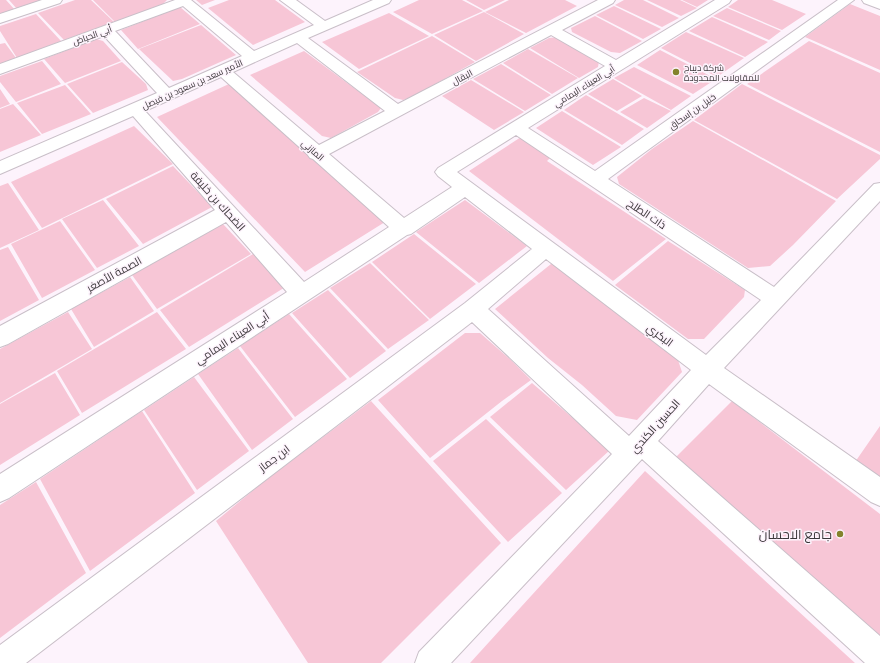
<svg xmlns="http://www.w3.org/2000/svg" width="880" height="663" font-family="Georgia,Cairo,serif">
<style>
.building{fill:#f7c6d6}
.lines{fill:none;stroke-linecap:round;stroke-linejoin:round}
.minor-casing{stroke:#c9bfc8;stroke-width:2}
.minor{fill:#fff;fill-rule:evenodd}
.poi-dot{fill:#83832c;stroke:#fdf3fc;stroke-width:1.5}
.labels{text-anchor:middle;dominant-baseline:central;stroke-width:3;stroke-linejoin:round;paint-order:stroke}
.far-street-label{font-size:9px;fill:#3c383b;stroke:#fdf3fc}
.far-poi-label{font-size:9px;fill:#3c383b;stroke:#fdf3fc;text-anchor:start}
.street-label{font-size:11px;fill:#3c383b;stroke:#fdf3fc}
.near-poi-label{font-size:13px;fill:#3c383b;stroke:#fdf3fc;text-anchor:end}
</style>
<rect width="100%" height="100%" fill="#fdf3fc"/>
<path class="building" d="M0,0H6L15,10L0,15Z
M9,0H45L17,9Z
M75,0H91L114,22L64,40L38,13Z
M93,0H167L163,4L115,22Z
M196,0H215L202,5Z
M229,0H275L305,22L253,45L208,8Z
M419,0H462L483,11L432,34L393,12Z
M466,0H505L484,10Z
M509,0H565L577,6L526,33L485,12Z
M624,0H643L679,18L662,27L615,5Z
M647,0H680L697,8L681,16Z
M682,0H708L697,7Z
M738,0H772L806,14L782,30L728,7Z
M850,4L880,16V70L805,37Z
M614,6L661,29L643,39L596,15Z
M180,7L200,24L138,49L121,30Z
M727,8L781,31L769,40L713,16Z
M484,12L524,34L476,61L434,35Z
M389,13L429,36L359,69L322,42Z
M36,14L61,41L17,58L0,31V26Z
M595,16L642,41L620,53L611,52L572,32L571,28Z
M712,17L768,42L745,57L689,31Z
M201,25L236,55L182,79L173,81L139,49Z
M686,32L744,58L717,77L661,48Z
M432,36L475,62L412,97L403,100L395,98L357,72Z
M558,37L599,61L598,67L579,78L530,48L549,38Z
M96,39L103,41L121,61L65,83L44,59Z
M809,41L880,73V152L747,84Z
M5,43L16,58L0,64V44Z
M528,49L578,78L552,94L503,63Z
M660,50L716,79L693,94L637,65Z
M304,51L381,108L378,112L331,138L322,136L250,75Z
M42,61L61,84L16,102L0,82V76Z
M122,62L146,84L148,90L93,113L67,84Z
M501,64L551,95L525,111L473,79Z
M634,67L691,96L671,110L614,78Z
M613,79L642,96L617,111L588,94Z
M471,80L524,112L494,130L442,96Z
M229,84L309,156L385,222L305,272L157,117Z
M742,84L880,155V159L837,199L694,120Z
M65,85L91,114L42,134L17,103Z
M0,89L10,104L0,108Z
M586,95L644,129L622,145L564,110Z
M644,98L671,111L647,128L620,112Z
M13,104L41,135L0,152V109Z
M562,111L621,147L593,165L536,128Z
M693,121L836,201L793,245L770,266L748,268L619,184L617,177L652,149Z
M134,126L173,164L42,228L11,182Z
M521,137L551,157L547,161L666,239L613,281L469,171Z
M173,166L212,207L143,244L106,199Z
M8,183L39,230L0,248V186Z
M103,200L139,246L97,268L62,219Z
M465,200L527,246L479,283L416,232Z
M60,221L95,270L42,298L11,244Z
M223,224L251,254L157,309L132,275Z
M414,234L476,284L430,319L372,262Z
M668,241L745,290L744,297L704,339H688L615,285Z
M8,247L39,300L0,321V250Z
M253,254L287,286L189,347L160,310Z
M556,260L676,354L682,372L637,420L616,416L582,385L548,358L495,309Z
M370,263L429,320L388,349L330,288Z
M130,277L154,311L94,347L71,309Z
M328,290L386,351L350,378L292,313Z
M68,312L92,349L0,403V349Z
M157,312L186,349L82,413L57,371Z
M289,314L347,379L295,417L240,346Z
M465,333H480L511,360L531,380L502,401L430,458L378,400Z
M238,348L293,419L252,450L198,374Z
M55,373L80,415L0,465V404Z
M194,377L249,451L197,490L144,410Z
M532,383L610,450L566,490L490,417Z
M371,401L501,543L381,663H308L216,521L262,483Z
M732,401L880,514V638L675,458Z
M142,411L195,493L90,571L40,479Z
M486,419L562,493L508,542L433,461Z
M880,426V485L853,465Z
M645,471L855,663H470Z
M36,482L86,573L0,638V505Z"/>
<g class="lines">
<defs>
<path id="minor" d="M42,0H62L60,3L0,23V14Z
M175,0H191L254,51L314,25L280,0H296L325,21L373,0H391L389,3L308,38L398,104L598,0H615L613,3L562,30L616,60L715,0H731L729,3L528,128L595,171L838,0H854L608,179L774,287L874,184L880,183V201L724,368L880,477V506L871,502L709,384L658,441L880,636V663H865L642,459L451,663H415L419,652L612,454L472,322L26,663H0V645L465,303L532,249L465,197L411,234L407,235L9,498L0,502V474L287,292L226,222L8,344L0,347V326L215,210L133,116L0,174V161L157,93L104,36L0,74V64ZM183,6L242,56L169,88L115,31ZM551,35L605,66L438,168L435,172L438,176L452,187L404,218L329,154ZM297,43L385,111L319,145L233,72ZM221,77L307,154L310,158L313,159L389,227L304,282L145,111ZM516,135L761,300L706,355L457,172ZM546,259L691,370L629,436L488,309Z
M862,0H880V9L864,3Z"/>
</defs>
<use href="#minor" class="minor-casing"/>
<use href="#minor" class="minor"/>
</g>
<g class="poi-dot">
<circle cx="676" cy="72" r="4"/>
<circle cx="840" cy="534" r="4"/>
</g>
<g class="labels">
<g class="far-street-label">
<text transform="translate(92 35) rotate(-20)">أبي الحياض</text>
<text transform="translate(462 77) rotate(-28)">البقال</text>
<text transform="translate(192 84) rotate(-24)">الأمير سعد بن سعود بن فيصل</text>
<text transform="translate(584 86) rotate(-32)">أبي العيناء اليمامي</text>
<text transform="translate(692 111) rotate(-35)">خليل بن إسحاق</text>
<text transform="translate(313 150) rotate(41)">المازني</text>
</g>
<g class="far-poi-label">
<text x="684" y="67">شركة ديباج<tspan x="684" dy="10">للمقاولات المحدودة</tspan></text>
</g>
<g class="street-label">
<text transform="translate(218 201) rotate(48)">الضحاك بن خليفة</text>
<text transform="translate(647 214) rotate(34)">ذات الطلح</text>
<text transform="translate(114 274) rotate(-29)">الصمة الأصغر</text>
<text transform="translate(660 335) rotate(37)">البكري</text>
<text transform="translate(232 338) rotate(-33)">أبي العيناء اليمامي</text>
<text transform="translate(655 426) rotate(-48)">الحسين الكندي</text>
<text transform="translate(274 458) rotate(-37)">ابن جماز</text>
</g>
<g class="near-poi-label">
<text x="832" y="534">جامع الاحسان</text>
</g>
</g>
</svg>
